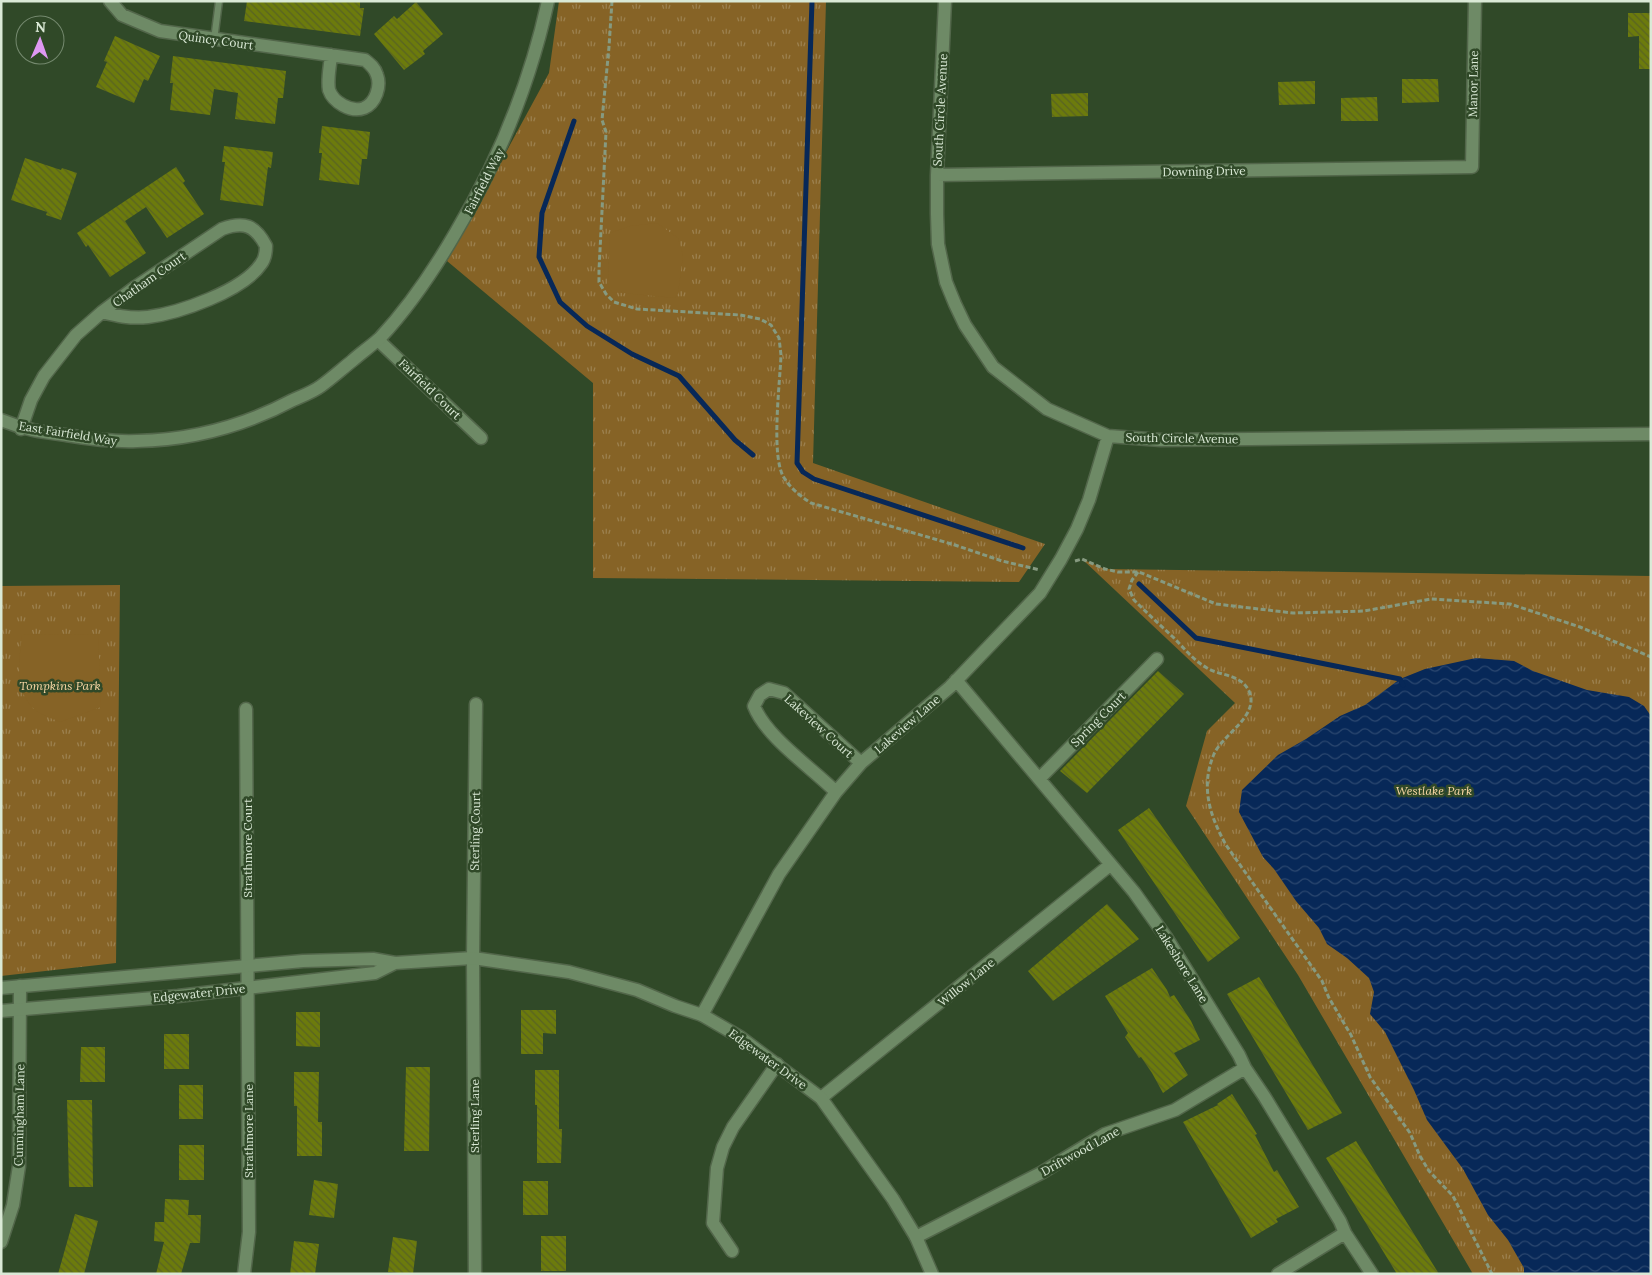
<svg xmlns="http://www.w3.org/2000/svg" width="1652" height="1275" font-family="Lora,serif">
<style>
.park{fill:url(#park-tufts)}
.pitch{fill:#866326}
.water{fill:url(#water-waves)}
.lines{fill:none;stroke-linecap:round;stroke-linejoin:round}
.stream{stroke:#072858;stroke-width:5}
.building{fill:url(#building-back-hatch)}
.service-casing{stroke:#52664a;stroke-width:9}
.minor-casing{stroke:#52664a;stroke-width:15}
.tertiary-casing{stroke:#52664a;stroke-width:15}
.path{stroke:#869a80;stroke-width:3;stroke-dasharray:5 2.5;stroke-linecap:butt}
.service{stroke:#6e8a66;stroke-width:6}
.minor{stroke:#6e8a66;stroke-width:12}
.tertiary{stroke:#6e8a66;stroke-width:12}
.labels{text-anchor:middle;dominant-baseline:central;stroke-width:5;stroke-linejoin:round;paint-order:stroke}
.street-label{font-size:12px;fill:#dae9d6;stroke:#304928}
.park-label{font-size:12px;font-style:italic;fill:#f8d7a5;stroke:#304928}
</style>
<defs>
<pattern id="park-tufts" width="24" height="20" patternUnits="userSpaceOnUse" patternTransform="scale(1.25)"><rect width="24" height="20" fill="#866326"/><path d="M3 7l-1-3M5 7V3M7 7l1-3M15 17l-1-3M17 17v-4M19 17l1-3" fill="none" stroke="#9c814f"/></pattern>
<pattern id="water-waves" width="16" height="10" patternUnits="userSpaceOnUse" patternTransform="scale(1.25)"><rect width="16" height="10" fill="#072858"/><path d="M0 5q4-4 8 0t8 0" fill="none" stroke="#2b476f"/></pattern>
<pattern id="building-back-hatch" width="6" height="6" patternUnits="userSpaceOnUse" patternTransform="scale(1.25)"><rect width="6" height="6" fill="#6c7b0c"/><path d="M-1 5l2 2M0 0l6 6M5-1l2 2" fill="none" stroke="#596323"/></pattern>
</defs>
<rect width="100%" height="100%" fill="#304928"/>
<path class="park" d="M559,1H826L813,463L1045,544L1019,582L593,578V383L447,261L549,73Z
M1082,559L1105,569L1651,576V1274H1473L1298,975L1186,806L1207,731L1235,703Z
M120,585L116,963L1,976V586Z"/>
<path class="pitch" d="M657,223L678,238L683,255L678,294L675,298L612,292L608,286L610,233L630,226Z
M98,634L101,707L60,722C53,719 42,715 35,710C14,692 19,660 22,635Z"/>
<path class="water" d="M1476,658L1514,661L1533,671L1587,690L1629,697L1644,706L1651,716V1274H1524V1268L1508,1240L1488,1215L1463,1169L1427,1120L1414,1090L1385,1032L1370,1014L1374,992L1369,978L1347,958L1327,944L1319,928L1296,901L1274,869L1263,857L1239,812L1242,790L1278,755L1306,739L1340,716L1365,705L1400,679L1425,669Z"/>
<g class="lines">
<path class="stream" d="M812,1L797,463L803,472L814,479L1023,548
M574,121L542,213L539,257L560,302L587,326L632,354L679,376L735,440L753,455
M1139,584L1196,638L1400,679L1403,685"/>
</g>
<path class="building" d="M247,1H360V8H364L360,36L244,21Z
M416,2L443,34L423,51L425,54L404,70L374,34L394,16L397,19Z
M1628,13H1651V69H1639V36L1628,37Z
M115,36L160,56L148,81L144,79L134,103L96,87L107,62L104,61Z
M173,56L286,71L283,98H278L275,124L235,119L238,93L214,89L210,115L170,110L173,83H170Z
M1402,79H1438L1439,102L1402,103Z
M1315,81V104L1279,105L1278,82Z
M1088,93V116L1052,117L1051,94Z
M1377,97L1378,121H1341V98Z
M322,126L370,132L367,159H362L359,185L319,180L322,153H319Z
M224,146L273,152L271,168L268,167L263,206L220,200L225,162H222Z
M25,158L61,170L62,168L77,173L61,220L46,215L47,212L11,200Z
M176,167L185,181L183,183L204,214L167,238L146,207L125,221L146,253L110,277L88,245L86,247L77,233Z
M1158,671L1184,694L1087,793L1060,771Z
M1149,808L1240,938L1208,962L1118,830Z
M1107,904L1139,939L1053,1001L1028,971Z
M1152,968L1167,990L1170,997L1174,995L1191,1021L1200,1040L1174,1053L1188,1075L1163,1093L1152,1073L1141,1057L1139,1058L1125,1037L1128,1033L1105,996Z
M1259,977L1342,1113L1308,1130L1227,994Z
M521,1010H556V1034L543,1033V1054H521Z
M296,1012H320V1047L296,1046Z
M164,1034H189V1069H164Z
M81,1047H105V1082H80Z
M406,1067H430L429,1151H404Z
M535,1070H559V1129H562L561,1163H537V1105H535Z
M294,1072H319L318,1122H322V1156H297V1106H294Z
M179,1085H203V1119H179Z
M1232,1094L1257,1134L1255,1135L1274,1172L1277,1170L1299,1207L1276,1219L1278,1222L1251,1238L1183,1122L1218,1105L1217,1104Z
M67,1100H92L93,1187H69Z
M1356,1141L1439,1274H1397L1326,1158Z
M179,1145H204V1180H179Z
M314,1180L338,1184L334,1218L309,1215Z
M523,1181H548V1215H523Z
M165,1199L189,1200L188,1215H201L200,1243H190L181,1274H156L164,1242L154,1241L155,1222H164Z
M75,1214L98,1221L84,1274H58Z
M541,1236H566V1271H541Z
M393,1237L417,1241L413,1274L388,1272Z
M294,1241L319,1244L315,1274H290Z"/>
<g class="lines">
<defs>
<path id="service" d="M214,40L219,1"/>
<path id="minor" d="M110,1L122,15L160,31L365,60C370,64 375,68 377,75C381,86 376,103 364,108C351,113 333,102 329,90C327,79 330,67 331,55
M945,1L937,175V214L938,244L946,282L955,304L965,325L993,367L1047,409L1108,436L1161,440L1651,434
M937,175L1472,167L1475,1
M378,340L481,438
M21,429L31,400L44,376L76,335L102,312L134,288L222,229C244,221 255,225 266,246C266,253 265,259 261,264C243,291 179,313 148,317C131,319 117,316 102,312
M956,680L1134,892L1166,937L1239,1055L1245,1068L1264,1096L1340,1221L1345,1233L1372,1274
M1039,779L1157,659
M836,792C812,768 766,737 754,706L760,695L769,689L784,693L861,763
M702,1015L779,874L836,792L861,763L950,687L1040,593L1061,559L1077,529L1089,500L1108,436
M821,1098L1110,865
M916,1237L1041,1173L1105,1134L1175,1110L1245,1068
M1,1242L13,1205L19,1166L20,986
M732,1251L713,1223L717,1168L723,1147L733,1127L777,1064
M244,1274L249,1232L246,709
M475,1274L473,958L476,704
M1278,1274L1345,1233"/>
<path id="tertiary" d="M1,420C25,430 42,432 66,435C90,439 113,442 137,441C193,440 244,426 293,400C302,396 313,392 321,386C332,378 342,369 352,361C361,353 371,346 380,338C410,306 434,270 456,232C499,160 530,83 548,1
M1,988L303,961L373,959L395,963L473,958L569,972L637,990L675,1006L702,1015L740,1037L821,1098L893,1199L916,1237L932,1274
M1,1011L178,996L375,973L395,963"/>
</defs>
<use href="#service" class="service-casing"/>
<use href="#minor" class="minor-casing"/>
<use href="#tertiary" class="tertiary-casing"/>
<path class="path" d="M612,1L609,47L602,120L606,132L599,270V282L606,294L614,302L637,309L740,315L760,319L771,325L779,338L781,355C780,383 771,453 783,476C789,487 800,496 811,503L955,545L1002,561L1040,570
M1075,561L1082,559L1105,569L1118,572H1139L1216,604L1293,613L1364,611L1431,599L1510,604L1580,627L1651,657
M1138,572L1132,580L1129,589L1134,600C1147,613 1160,625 1173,637C1184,648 1193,660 1207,668C1220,676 1241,674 1249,691C1260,716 1223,734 1214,754C1200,787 1210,816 1226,845L1322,981L1329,998L1351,1035L1370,1077L1410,1133L1420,1156L1429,1171L1453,1196L1492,1274"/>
<use href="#service" class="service"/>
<use href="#minor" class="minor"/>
<use href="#tertiary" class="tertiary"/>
</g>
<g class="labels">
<g class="street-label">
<text transform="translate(216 40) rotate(8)">Quincy Court</text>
<text transform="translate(1473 84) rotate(-89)">Manor Lane</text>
<text transform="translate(940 110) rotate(-87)">South Circle Avenue</text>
<text transform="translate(1204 171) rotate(-1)">Downing Drive</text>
<text transform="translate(484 181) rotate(-63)">Fairfield Way</text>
<text transform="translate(149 279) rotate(-35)">Chatham Court</text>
<text transform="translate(430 389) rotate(44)">Fairfield Court</text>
<text transform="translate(68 433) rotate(9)">East Fairfield Way</text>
<text transform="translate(1182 438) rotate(1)">South Circle Avenue</text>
<text transform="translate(1098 719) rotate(-45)">Spring Court</text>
<text transform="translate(907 724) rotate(-41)">Lakeview Lane</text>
<text transform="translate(819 726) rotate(42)">Lakeview Court</text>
<text transform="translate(475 831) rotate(-89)">Sterling Court</text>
<text transform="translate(247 848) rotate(-90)">Strathmore Court</text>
<text transform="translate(1182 964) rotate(58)">Lakeshore Lane</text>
<text transform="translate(966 982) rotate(-39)">Willow Lane</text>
<text transform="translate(199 993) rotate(-6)">Edgewater Drive</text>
<text transform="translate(768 1059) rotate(36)">Edgewater Drive</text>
<text transform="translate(19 1115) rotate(-89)">Cunningham Lane</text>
<text transform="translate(474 1116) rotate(-90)">Sterling Lane</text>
<text transform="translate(248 1131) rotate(-90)">Strathmore Lane</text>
<text transform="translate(1080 1151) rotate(-29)">Driftwood Lane</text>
</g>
<g class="park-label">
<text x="60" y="685">Tompkins Park</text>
<text x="1434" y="790">Westlake Park</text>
</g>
</g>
<rect width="1652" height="1275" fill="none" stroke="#dae9d6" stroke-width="5"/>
<g transform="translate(40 40) rotate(2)"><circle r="24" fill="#304928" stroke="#74896e"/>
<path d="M0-4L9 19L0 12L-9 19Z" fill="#de98f2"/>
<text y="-8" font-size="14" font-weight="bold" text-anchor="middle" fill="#dae9d6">N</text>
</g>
</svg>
